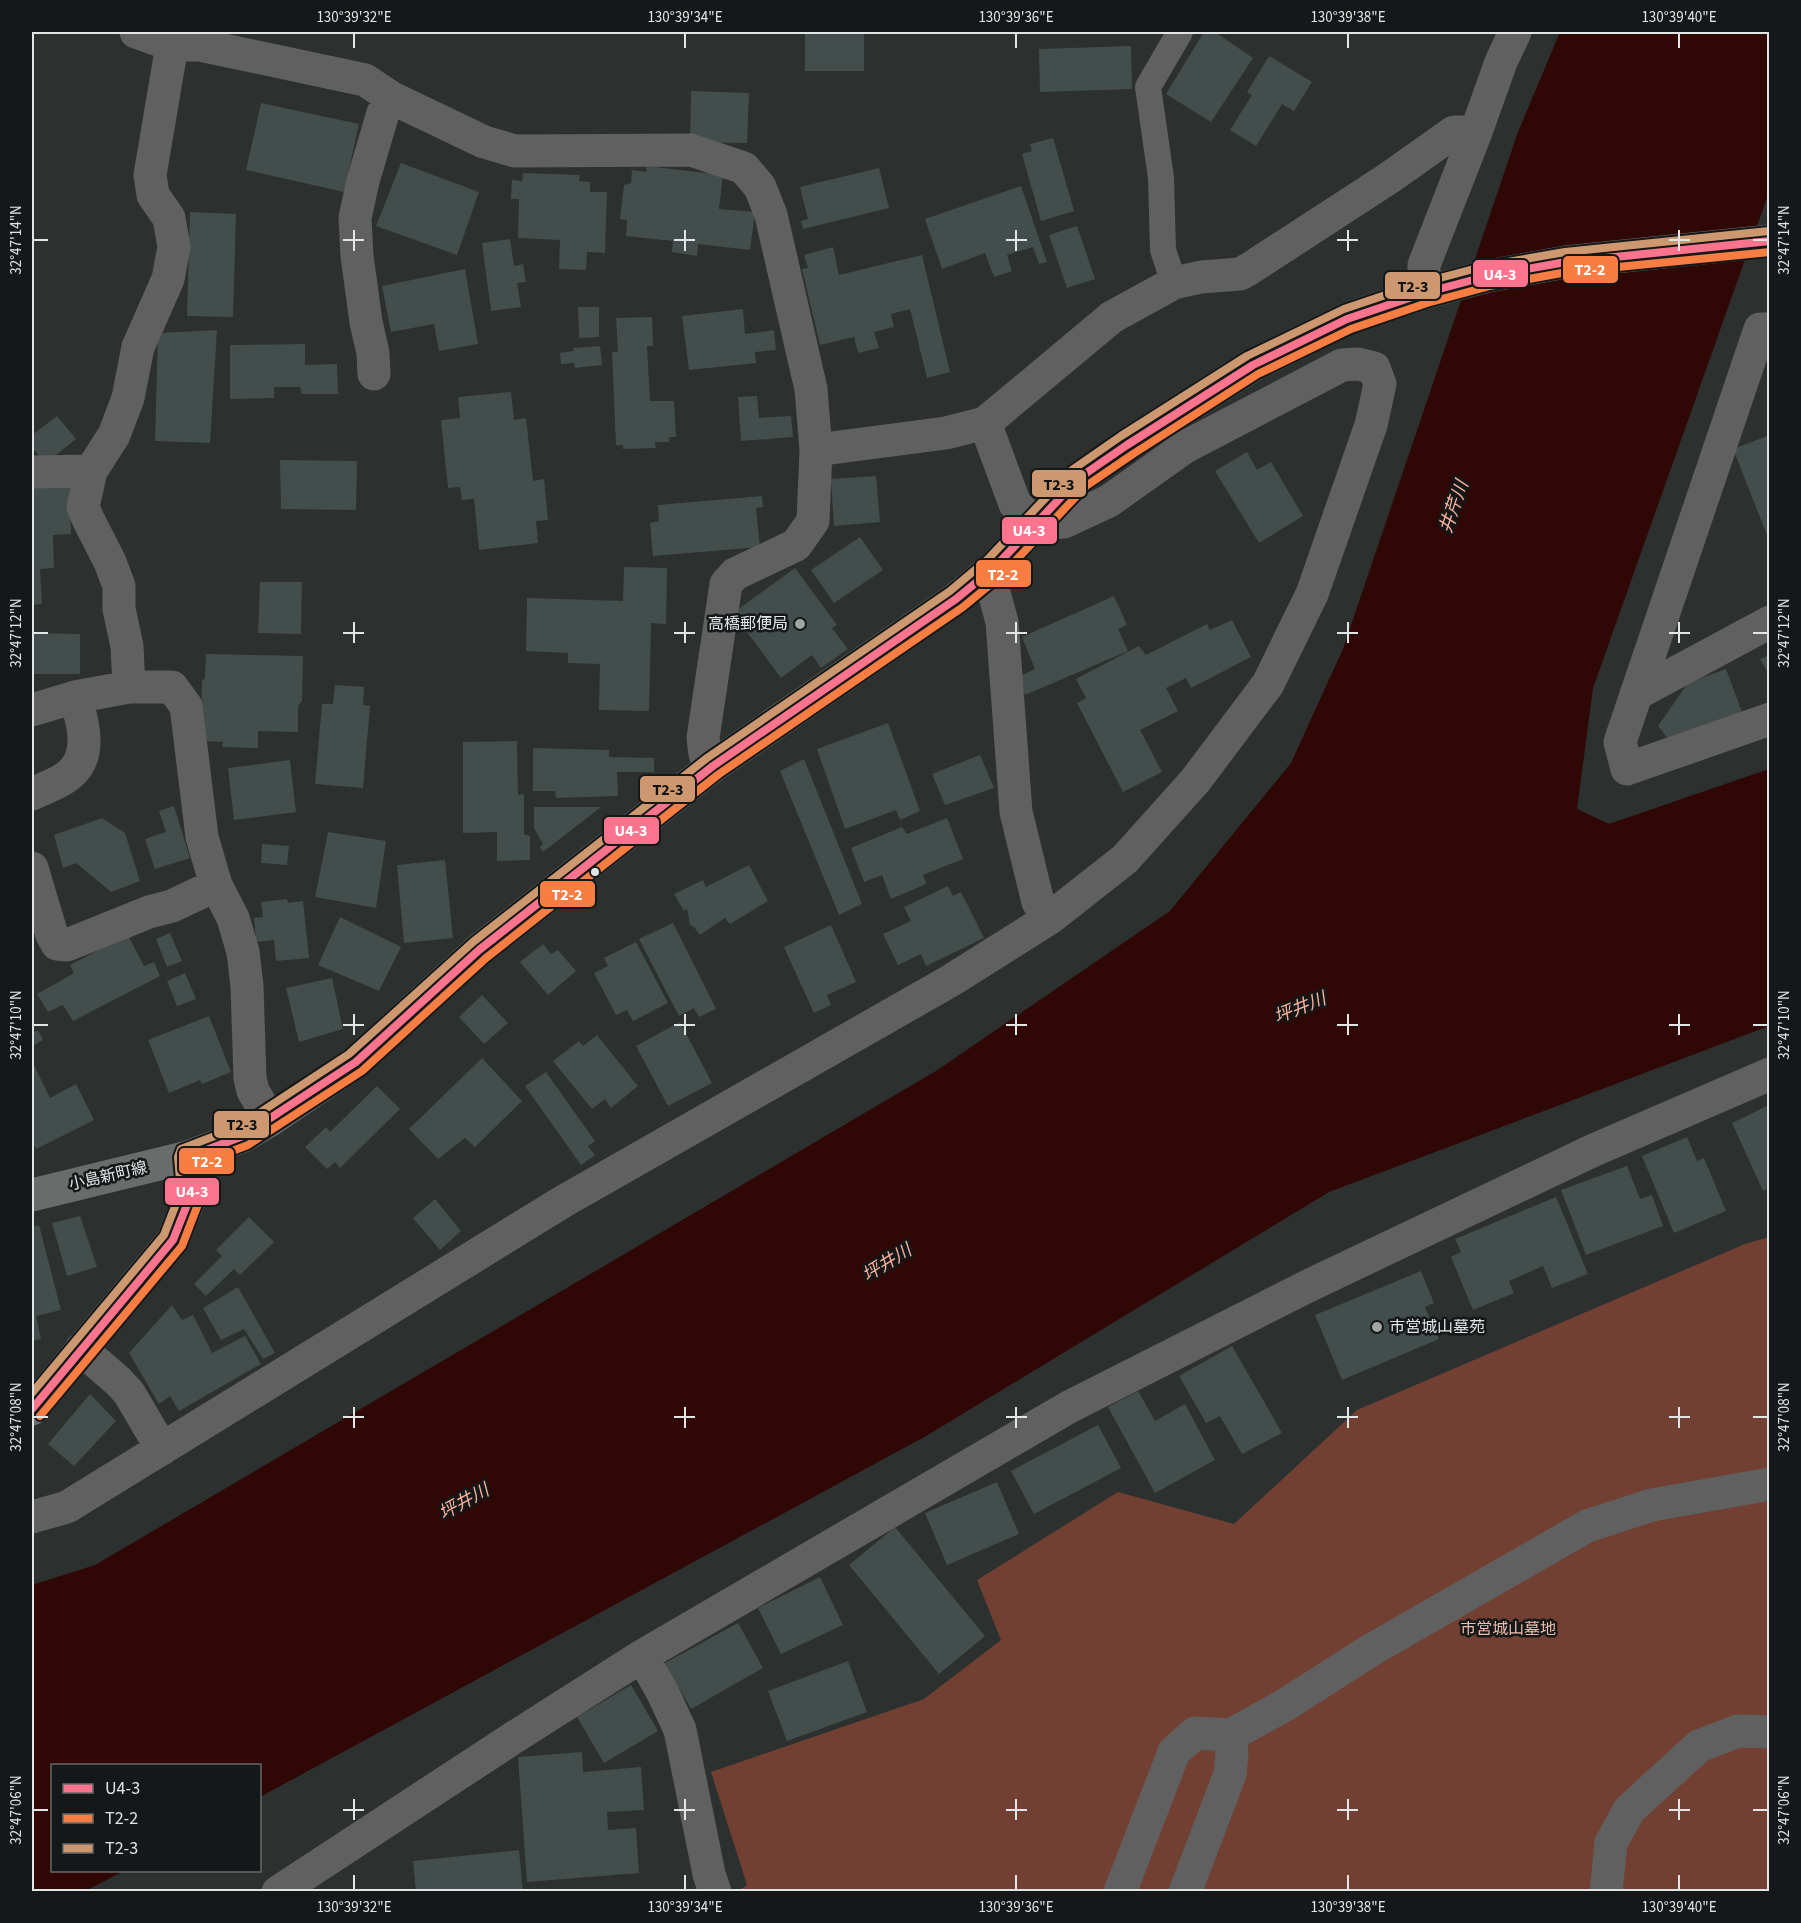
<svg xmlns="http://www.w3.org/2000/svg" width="1801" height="1923" font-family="'Source Sans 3','Noto Sans JP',sans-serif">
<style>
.green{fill:#714032}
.water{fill:#2f0704}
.building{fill:#434d4c}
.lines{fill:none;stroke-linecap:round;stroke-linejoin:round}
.lane{stroke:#606060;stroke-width:26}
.street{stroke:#606060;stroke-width:33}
.secondary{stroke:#6a6c6b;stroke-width:33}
.bus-1-casing{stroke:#151818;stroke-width:12}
.bus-2-casing{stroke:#151818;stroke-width:12}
.bus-3-casing{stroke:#151818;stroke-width:12}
.bus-1{stroke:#fc738d;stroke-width:8}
.bus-2{stroke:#f77d43;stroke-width:8}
.bus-3{stroke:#cd976f;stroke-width:8}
.ticks{fill:none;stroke:#e1e5e5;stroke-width:2}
.poi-dot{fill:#a2a6a5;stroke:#151818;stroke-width:2}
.bus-dot{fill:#e1e5e5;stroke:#151818;stroke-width:2}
.labels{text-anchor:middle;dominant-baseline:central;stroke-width:5;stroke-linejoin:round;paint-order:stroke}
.poi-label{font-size:16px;fill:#e1e5e5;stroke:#151818;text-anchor:end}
.street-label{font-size:16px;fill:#e1e5e5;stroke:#151818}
.park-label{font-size:16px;fill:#efbcad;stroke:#151818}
.water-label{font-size:18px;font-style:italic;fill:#fbb09b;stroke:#151818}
.line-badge{stroke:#151818;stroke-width:2}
.badge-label{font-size:16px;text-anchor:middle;font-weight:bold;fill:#fff}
.pale-badge-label{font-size:16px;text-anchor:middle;font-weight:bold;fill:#111}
.neatline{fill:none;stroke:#e1e5e5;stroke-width:2}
.ticks-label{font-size:15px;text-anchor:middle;fill:#e1e5e5}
</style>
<rect width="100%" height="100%" fill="#2c302f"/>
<path class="green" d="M1769,1237V1891H738L747,1885L711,1772L924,1699L1001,1640L977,1580L1118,1492L1234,1524L1357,1410L1745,1244Z"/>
<path class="water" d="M1560,32H1769V192L1593,688L1577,809L1609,824L1769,769V1026L1329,1192L926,1436L260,1797V1766H52V1870L124,1871L85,1891H32V1585L95,1565L936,1071L1170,911L1291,763L1343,649L1518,132Z"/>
<path class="building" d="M805,32H864V71H805Z
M1204,32H1215L1253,58L1211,122L1166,94Z
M1131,46L1132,89L1040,92L1039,49Z
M1269,56L1312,82L1294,111L1282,104L1256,146L1230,130L1252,95L1247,92Z
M691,91L749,93L747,143L690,142Z
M261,103L359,124L344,192L246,170Z
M1053,138L1074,211L1041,221L1022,154L1032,151L1030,144Z
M401,163L479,192L457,255L376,226Z
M647,166L723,175L719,209L755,212L750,250L698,244L697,256L672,252L673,241L626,236L627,220L620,219L624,185L631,183L632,170L646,172Z
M879,168L889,208L803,229L801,221L808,219L800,187Z
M523,173L580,175L579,181L590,182V192H607L605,253L587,252L586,270L559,269L560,240L518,238L519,199H511L512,180L522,181Z
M1021,186L1047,262L1039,264L1033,247L1007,255L1012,271L994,277L985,253L942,269L925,219Z
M190,212L236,214L233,317L187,316Z
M1077,226L1095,279L1067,288L1049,235Z
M510,239L514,266L523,264L526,282L517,283L521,307L491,311L482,243Z
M833,247L839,275L922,255L950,372L927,378L910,309L891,314L894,327L874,332L879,348L858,353L854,337L820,345L802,269L808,268L804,255Z
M465,269L478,344L439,351L434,324L391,332L382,286Z
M578,307H599V337L579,338Z
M743,309L745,334L774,330L776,350L755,352L756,363L689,370L682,316Z
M652,317L653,346H647L650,401H674L676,437H669V442H655L656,448L623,449V445H616L612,352H618L616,318Z
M217,330L210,443L155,441L158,333Z
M305,344V365L337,364L338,394H302L300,387H274V398L230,399V345Z
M600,346L602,365L575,368L574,363L561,364L560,353L574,351L573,348Z
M511,392L514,420L526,418L533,481L544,479L548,520L536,521L538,543L479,550L474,499L462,500L460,487L448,488L441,420L460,418L458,397Z
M757,396L759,418L791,416L793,437L741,441L738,397Z
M57,416L76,439L45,464L32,447V435Z
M1770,435V540H1769L1733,449Z
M1247,452L1257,470L1271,462L1303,516L1259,543L1215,471Z
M280,460L357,461L356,510L281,509Z
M876,476L880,522L834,526L831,479Z
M32,481L70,487L71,534L53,535L54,568L40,569L42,604L32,605Z
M762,496L763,507L756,508L760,547L653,556L650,523L659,521L658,505Z
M860,537L883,570L834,603L811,570Z
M624,567L667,568L666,624L651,623L649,711L599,710L600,664L568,663V653L526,651L527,598L623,601Z
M795,568L837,625L832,628L848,649L821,668L812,655L781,678L733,613Z
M260,582H302L301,634L258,633Z
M1114,596L1127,625L1118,629L1128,651L1025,695L1018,677L1035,669L1022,637Z
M1232,620L1251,657L1191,688L1186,678L1166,688L1178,711L1140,730L1162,772L1123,792L1077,703L1086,698L1076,679L1139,646L1146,655L1207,624L1210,630Z
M32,633L80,634V674H32Z
M206,654L303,656L302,701L298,706V732L258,731V748L222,747L223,742L201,741L202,681L205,678Z
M1770,655V677L1760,659Z
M1726,669L1742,712L1669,740L1658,726L1688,683Z
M335,685L364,687L363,705L370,706L363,788L315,784L322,704H333Z
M888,723L920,811L900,820L896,810L845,829L817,749Z
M517,741L518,795L524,794V834L530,836V860L497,861V832L463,833V742Z
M533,748L609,750V757L654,758V772H617L618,796L556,798L555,791H533Z
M980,755L994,788L945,805L932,774Z
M804,759L862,904L839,915L780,771Z
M290,760L296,812L234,820L228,768Z
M174,806L190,858L155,869L145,839L166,832L159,811Z
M534,807H601L543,852L540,847L543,844L534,828Z
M102,818L125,833L140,881L111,892L76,863L63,868L54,835Z
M947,818L963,859L923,875L926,884L891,899L882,875L864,882L851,848L902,827L907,834Z
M328,832L386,841L376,908L315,897Z
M262,844L289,846L287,865L261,863Z
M445,860L453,938L404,943L397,865Z
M749,865L768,901L730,924L725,918L700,935L694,927L690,925L687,909L684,911L674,894L703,880L706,887Z
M948,886L953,896L961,892L984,938L926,966L921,954L898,965L883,934L911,921L904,907Z
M287,899L288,903L303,901L309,958L276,961L274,940L256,942L254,918L263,917L261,902Z
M340,917L401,947L379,991L318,965Z
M673,923L716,1009L699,1017L694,1008L679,1016L639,939Z
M831,925L856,982L827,995L831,1005L814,1013L784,947Z
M170,933L182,961L167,967L156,939Z
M128,935L144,966L154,962L160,976L73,1021L63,1005L48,1012L37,994L74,973L70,965Z
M636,942L668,1003L633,1021L627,1010L616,1015L594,973L608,966L604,958Z
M543,944L551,954L558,950L576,971L548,995L520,962Z
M185,973L196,999L177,1006L167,981Z
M332,978L343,1029L299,1042L286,988Z
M482,995L508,1023L484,1044L459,1017Z
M209,1016L231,1072L202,1084L200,1080L169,1093L148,1040Z
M680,1022L712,1083L668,1106L636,1046Z
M38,1030L43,1040L32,1046V1033Z
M597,1035L638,1086L611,1108L605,1099L592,1109L553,1061L579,1041L583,1046Z
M482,1058L522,1101L475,1147L465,1138L438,1159L409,1129Z
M32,1061L50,1098L76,1084L94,1120L36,1149L32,1141Z
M546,1072L595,1141L588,1146L595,1155L581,1165L525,1086Z
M377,1086L400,1109L340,1168L335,1162L327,1169L305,1147L326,1127L330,1132Z
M1767,1106L1770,1111V1188L1763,1191L1732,1123Z
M1687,1137L1697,1161L1704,1158L1726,1211L1674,1233L1642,1156Z
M1627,1166L1640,1199L1652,1195L1663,1226L1586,1255L1561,1190Z
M1556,1197L1588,1274L1552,1288L1543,1266L1509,1281L1514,1293L1473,1310L1451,1257L1461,1252L1455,1239Z
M435,1199L461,1231L440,1250L413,1218Z
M80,1216L97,1267L67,1276L52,1223Z
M249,1217L274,1242L240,1275L234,1269L206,1296L194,1284L222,1256L216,1250Z
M39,1225L61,1310L36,1316L41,1339L32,1341V1227Z
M1421,1271L1434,1303L1425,1307L1439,1339L1342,1380L1315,1315Z
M238,1287L275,1353L263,1359L244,1329L221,1340L203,1308Z
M172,1305L182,1320L193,1315L212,1353L245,1336L261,1364L179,1411L170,1396L159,1404L129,1353Z
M1232,1346L1282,1433L1242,1454L1220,1416L1206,1423L1179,1376Z
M1138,1391L1155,1421L1185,1404L1215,1460L1155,1493L1108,1407Z
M90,1394L116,1421L74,1466L48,1444Z
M1098,1425L1121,1468L1034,1514L1011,1471Z
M997,1482L1019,1534L947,1565L925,1513Z
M895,1527L985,1636L939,1674L849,1565Z
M820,1577L843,1625L781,1654L758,1608Z
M738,1623L763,1668L691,1709L665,1663Z
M848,1661L867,1712L787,1741L768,1691Z
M631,1685L658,1731L604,1763L577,1717Z
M582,1752L583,1772L641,1767L644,1810L607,1812L608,1830L636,1828L639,1873L527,1882L518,1757Z
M519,1850L523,1892H416L413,1861Z"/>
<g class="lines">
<path class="lane" d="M1174,283L1163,250L1161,178L1148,87L1180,32"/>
<path class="street" d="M136,32L172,45H200L365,80L392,98L484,142L515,151L691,150L744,168L760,187L771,215L811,389L816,450L813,521L796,545L735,574L726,584L703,738L705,754L713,766
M1424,293V265L1476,132L1501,62L1515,32
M1770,329H1760L1620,742L1627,769L1770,719
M374,374L373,353L366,322L357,256L355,218L363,181L383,113L392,98
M816,450L946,433L985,423L1112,317L1174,283L1201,277L1240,274L1249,269L1389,178L1454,132H1476
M32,472L91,471
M982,577L995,596L1002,622L1016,812L1038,902L1050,918
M129,687L127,646L119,609V586L110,562L88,519L83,507L91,471L114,435L128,398L138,347L168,279L174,247L169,218L153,195L150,175L172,45
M1636,694L1770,622
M32,710L75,697L129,687H172L186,706L202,837L216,885L233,918L243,952L247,986L250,1078L253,1091L270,1120
M32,794C44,788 58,784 69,775C93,756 83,721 75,697
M32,868L52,935L57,944L67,945L149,912L172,906L216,885
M81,1349L119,1382L129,1393L162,1449
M32,1517L67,1507L564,1201L950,981L1050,918L1125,859L1195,781L1268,684L1312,594L1371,425L1380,384L1374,368L1358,364L1342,365L1185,447L1109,501L1064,522L1035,524L1015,504L985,423
M642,1656L663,1693L680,1730L709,1874L715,1892
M278,1892L513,1738L642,1656L1069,1407L1308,1286L1594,1150L1770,1074
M1120,1892L1174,1752L1195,1733L1231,1735L1285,1705L1371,1650L1587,1526L1652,1505L1770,1484
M1185,1892L1230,1774L1232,1754L1231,1735
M1606,1892L1611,1843L1629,1810L1699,1746L1738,1731L1770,1732"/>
<path class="secondary" d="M32,1195L188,1157L243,1136L270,1120L356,1062L479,950L713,766L956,599L995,567L1079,478L1127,445L1253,365L1347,319L1424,293L1488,276L1566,262L1770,241
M32,1409L173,1240L192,1192L188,1157"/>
<defs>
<path id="bus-1" d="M32,1409L173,1240L192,1192L188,1157L243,1136L356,1062L479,950L713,766L956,599L995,567L1079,478L1127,445L1253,365L1347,319L1424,293L1488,276L1566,262L1770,241"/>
<path id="bus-2" d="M40,1416L182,1246L202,1194L199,1164L248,1145L362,1071L486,958L719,774L963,607L1003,574L1086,486L1133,454L1258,374L1351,329L1427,303L1490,286L1567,272L1770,252"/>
<path id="bus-3" d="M32,1393L164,1235L181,1191L178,1157L181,1149L238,1127L349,1054L473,942L707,758L950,591L988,559L1072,470L1121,436L1247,356L1344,309L1421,283L1485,266L1565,252L1769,231"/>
</defs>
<use href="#bus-1" class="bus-1-casing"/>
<use href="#bus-2" class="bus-2-casing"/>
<use href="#bus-3" class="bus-3-casing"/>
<use href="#bus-1" class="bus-1"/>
<use href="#bus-2" class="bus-2"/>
<use href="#bus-3" class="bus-3"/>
</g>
<path class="ticks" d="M354,33V48M685,33V48M1016,33V48M1348,33V48M1679,33V48M354,230V251M685,230V251M1016,230V251M1348,230V251M1679,230V251M33,240H48M343,240H364M674,240H695M1006,240H1027M1337,240H1358M1669,240H1690M1753,240H1768M354,622V643M685,622V643M1016,622V643M1348,622V643M1679,622V643M33,633H48M343,633H364M674,633H695M1006,633H1027M1337,633H1358M1669,633H1690M1753,633H1768M354,1014V1035M685,1014V1035M1016,1014V1035M1348,1014V1035M1679,1014V1035M33,1025H48M343,1025H364M674,1025H695M1006,1025H1027M1337,1025H1358M1669,1025H1690M1753,1025H1768M354,1407V1428M685,1407V1428M1016,1407V1428M1348,1407V1428M1679,1407V1428M33,1417H48M343,1417H364M674,1417H695M1006,1417H1027M1337,1417H1358M1669,1417H1690M1753,1417H1768M354,1799V1820M685,1799V1820M1016,1799V1820M1348,1799V1820M1679,1799V1820M33,1810H48M343,1810H364M674,1810H695M1006,1810H1027M1337,1810H1358M1669,1810H1690M1753,1810H1768M354,1875V1890M685,1875V1890M1016,1875V1890M1348,1875V1890M1679,1875V1890"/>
<g class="poi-dot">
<circle cx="800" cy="624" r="6"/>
<circle cx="1377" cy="1327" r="6"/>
</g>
<circle class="bus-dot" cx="595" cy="872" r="5"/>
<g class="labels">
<g class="poi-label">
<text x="788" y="624">高橋郵便局</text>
<text x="1389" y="1327" text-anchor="start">市営城山墓苑</text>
</g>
<g class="street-label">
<text transform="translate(108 1176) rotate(-13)">小島新町線</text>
</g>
<g class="park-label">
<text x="1508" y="1629">市営城山墓地</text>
</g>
<g class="water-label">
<text transform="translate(1454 507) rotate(-71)">井芹川</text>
<text transform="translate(1300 1008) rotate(-22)">坪井川</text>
<text transform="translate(887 1263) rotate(-32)">坪井川</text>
<text transform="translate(464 1502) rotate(-29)">坪井川</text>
</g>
</g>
<g class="line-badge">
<rect x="1562" y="255" width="57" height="29" rx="6" fill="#f77d43"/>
<rect x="1472" y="259" width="57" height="29" rx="6" fill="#fc738d"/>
<rect x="1384" y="271" width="57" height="29" rx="6" fill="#cd976f"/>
<rect x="1031" y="469" width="56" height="29" rx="6" fill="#cd976f"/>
<rect x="1001" y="516" width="57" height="29" rx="6" fill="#fc738d"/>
<rect x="975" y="559" width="57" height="29" rx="6" fill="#f77d43"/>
<rect x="639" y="775" width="57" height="28" rx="6" fill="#cd976f"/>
<rect x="603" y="816" width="57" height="29" rx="6" fill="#fc738d"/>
<rect x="539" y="880" width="57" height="28" rx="6" fill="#f77d43"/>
<rect x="213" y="1110" width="57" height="29" rx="6" fill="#cd976f"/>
<rect x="178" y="1147" width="57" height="28" rx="6" fill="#f77d43"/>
<rect x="164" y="1177" width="56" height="29" rx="6" fill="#fc738d"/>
</g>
<g class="badge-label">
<text x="1590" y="275">T2-2</text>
<text x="1500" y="280">U4-3</text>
<text x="1029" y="536">U4-3</text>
<text x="1003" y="580">T2-2</text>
<text x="631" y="836">U4-3</text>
<text x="567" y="900">T2-2</text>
<text x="207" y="1167">T2-2</text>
<text x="192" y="1197">U4-3</text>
</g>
<g class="pale-badge-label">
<text x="1413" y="292">T2-3</text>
<text x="1059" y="490">T2-3</text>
<text x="668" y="795">T2-3</text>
<text x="242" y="1130">T2-3</text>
</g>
<rect width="1801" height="1923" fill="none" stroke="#151818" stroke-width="66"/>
<rect x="51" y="1764" width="210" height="108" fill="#151818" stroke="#676a6a" stroke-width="1.5"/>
<rect x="63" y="1784" width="30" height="9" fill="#fc738d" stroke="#676a6a" stroke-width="1.5"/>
<text x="105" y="1794" font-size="18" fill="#e1e5e5">U4-3</text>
<rect x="63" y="1814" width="30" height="9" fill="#f77d43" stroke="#676a6a" stroke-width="1.5"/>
<text x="105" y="1824" font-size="18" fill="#e1e5e5">T2-2</text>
<rect x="63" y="1844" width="30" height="9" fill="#cd976f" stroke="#676a6a" stroke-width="1.5"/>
<text x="105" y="1854" font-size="18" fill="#e1e5e5">T2-3</text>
<rect x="33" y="33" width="1735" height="1857" class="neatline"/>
<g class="ticks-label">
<text x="354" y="22">130°39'32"E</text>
<text x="685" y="22">130°39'34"E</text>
<text x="1016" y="22">130°39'36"E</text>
<text x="1348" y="22">130°39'38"E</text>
<text x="1679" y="22">130°39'40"E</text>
<text transform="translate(16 240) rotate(-90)" y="5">32°47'14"N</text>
<text transform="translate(1784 240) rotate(-90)" y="5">32°47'14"N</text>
<text transform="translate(16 633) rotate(-90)" y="5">32°47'12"N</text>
<text transform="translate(1784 633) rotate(-90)" y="5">32°47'12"N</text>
<text transform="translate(16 1025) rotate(-90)" y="5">32°47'10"N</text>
<text transform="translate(1784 1025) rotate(-90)" y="5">32°47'10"N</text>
<text transform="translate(16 1417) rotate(-90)" y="5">32°47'08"N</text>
<text transform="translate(1784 1417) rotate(-90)" y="5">32°47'08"N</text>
<text transform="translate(16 1810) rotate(-90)" y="5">32°47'06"N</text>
<text transform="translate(1784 1810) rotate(-90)" y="5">32°47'06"N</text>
<text x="354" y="1912">130°39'32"E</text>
<text x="685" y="1912">130°39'34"E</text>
<text x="1016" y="1912">130°39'36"E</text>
<text x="1348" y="1912">130°39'38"E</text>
<text x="1679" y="1912">130°39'40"E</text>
</g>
</svg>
